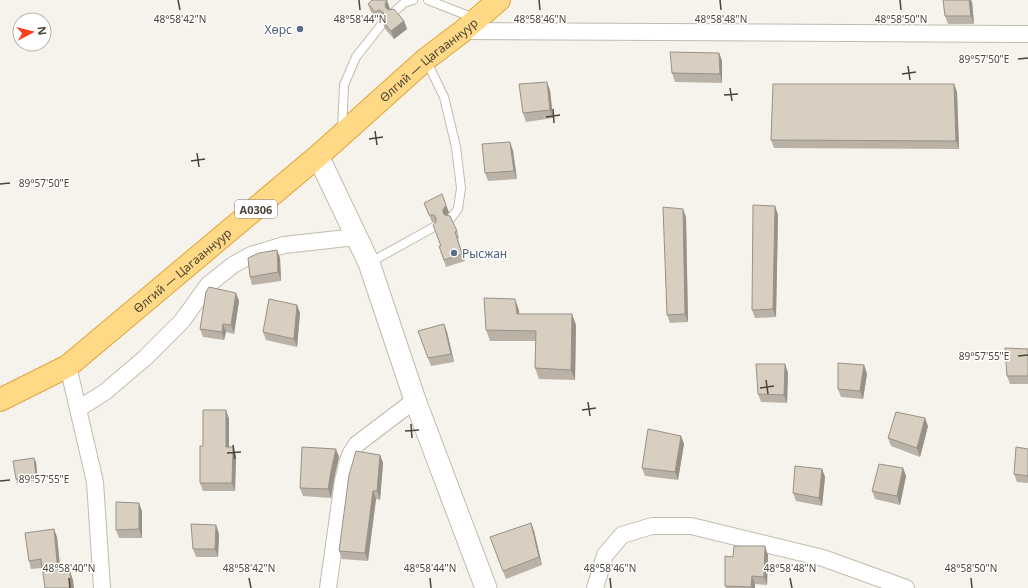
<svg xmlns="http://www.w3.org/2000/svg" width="1028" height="588" font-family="'Noto Sans',sans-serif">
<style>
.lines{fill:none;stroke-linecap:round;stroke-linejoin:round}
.service-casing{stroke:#c2bbae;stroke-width:10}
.minor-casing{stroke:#c2bbae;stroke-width:18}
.tertiary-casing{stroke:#c2bbae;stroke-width:23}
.trunk-casing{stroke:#e0a43c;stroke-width:24}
.service{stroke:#fff;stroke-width:8}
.minor{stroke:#fff;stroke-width:16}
.tertiary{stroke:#fff;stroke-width:21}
.trunk{stroke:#ffd985;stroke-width:22}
.wall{fill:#bab2a6}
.shaded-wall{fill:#979187}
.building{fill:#d8cfc1;stroke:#979187}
.ticks{fill:none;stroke:#4b4439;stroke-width:1.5}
.service-dot{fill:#5c6f8a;stroke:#fff;stroke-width:1.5}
.labels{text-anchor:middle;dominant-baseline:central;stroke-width:3;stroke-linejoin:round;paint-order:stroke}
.shield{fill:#fff;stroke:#817c74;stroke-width:1}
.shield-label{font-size:11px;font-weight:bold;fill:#4b4439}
.service-label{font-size:12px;fill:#4e5e75;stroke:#fff;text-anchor:end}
.street-label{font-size:12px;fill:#4b4439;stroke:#fff}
.ticks-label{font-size:10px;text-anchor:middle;fill:#4b4439;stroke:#fff;stroke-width:3;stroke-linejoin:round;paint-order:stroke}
</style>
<rect width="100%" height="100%" fill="#f6f3ec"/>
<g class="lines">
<defs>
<path id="service" d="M428,0L474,18
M393,13L404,3L413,0
M426,60L444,97L456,147L461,188L458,209L451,218
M342,130L344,85L356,57L382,24
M369,263L434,227"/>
<path id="minor" d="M463,31L1028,34
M68,366L95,482L102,588
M78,409L105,392L145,358L182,321L208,285L233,265L251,255L284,245L356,237
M328,588L343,481L348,461L351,453L357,444L415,400
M595,588L605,555L622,535L652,526H691L823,558L906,588"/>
<path id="tertiary" d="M318,156L369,263L415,400L486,588"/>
<g id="trunk">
<path id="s1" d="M0,400L68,366L318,156L426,59L463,31L499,0"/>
</g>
</defs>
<use href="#service" class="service-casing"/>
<use href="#minor" class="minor-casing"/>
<use href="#tertiary" class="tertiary-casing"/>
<use href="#trunk" class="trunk-casing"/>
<use href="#service" class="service"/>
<use href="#minor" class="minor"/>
<use href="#tertiary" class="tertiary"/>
<use href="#trunk" class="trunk"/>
</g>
<path class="wall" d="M972,2L974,24H948L945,16Z
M368,4L390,9L389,10L404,21L407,29L394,39L385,29L382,20L383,19H382L378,20L371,12Z
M719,53L722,61V83L675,82L672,73Z
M954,84L957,92L959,149L774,148L771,140Z
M550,90L553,118L526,122L523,113Z
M510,142L513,151L517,179L488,181L485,173Z
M424,203L449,212L446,216L457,231L459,238L458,239L465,261L446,267L439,246H441L436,222H432Z
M775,206L778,215L776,317L755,318L752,310Z
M686,217L688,322L670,323L667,315Z
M277,250L280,258L281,281L252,285L250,277Z
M239,301L234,334L226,332L224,340L203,337L200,329Z
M297,305L300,313L297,347L266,340L263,332Z
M519,310V314H572L576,325L575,380L539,379L535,368L536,341H490L486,330Z
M444,324L447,332L454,362L431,366L418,331Z
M1028,349V384H1010L1007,376Z
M785,364L788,373L787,403L761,402L758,394Z
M864,365L867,374L863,399L841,397L838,389Z
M226,410L229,419V447L236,456L235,491H203L200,483L203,446Z
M928,426L920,457L891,446L888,438Z
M681,436L684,444L678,480L645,476L642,468Z
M1028,449V483L1017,482L1014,474Z
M380,455L383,463L380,500L376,499L368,561L342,559L339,551Z
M339,457L334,479L331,498L303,496L300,488Z
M36,462L38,481L17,483L16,479Z
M903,468L906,476L900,505L875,499L872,491Z
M822,469L825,477L822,506L796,501L793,493Z
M142,511V538H119L116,530Z
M531,523L534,531L542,565L506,579L490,537Z
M216,525L219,534L218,557H196L193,549Z
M57,537L61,572L73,580L42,568L31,569L29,561Z
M768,555L767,585L755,584V588H726L725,586L733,557Z"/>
<path class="shaded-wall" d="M387,0L390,9L388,12L386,8L385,4Z
M969,0H971L972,2L974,24L971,16Z
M404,21L407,29L394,39L391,31Z
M719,53L722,61V83L720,74Z
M547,82L550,90L553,118L550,110Z
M954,84L957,92L959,149L956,141Z
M510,142L513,151L517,179L514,171Z
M446,205L449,212L446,217L443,213V210Z
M775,206L778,215L776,317L773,309Z
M683,209L686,217L688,322L685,314Z
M277,250L280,258L281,281L278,272Z
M236,293L239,301L234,334L231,325Z
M515,299L519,310L520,325L517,314Z
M297,305L300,313L297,347L294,339Z
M572,314L576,325L575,380L571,370Z
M223,324L226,332L224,340L222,332Z
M444,324L447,332L454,362L451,354Z
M785,364L788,373L787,403L784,395Z
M864,365L867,374L863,399L860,391Z
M226,410L229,419V455L226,447Z
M925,418L928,426L920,457L917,448Z
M681,436L684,444L678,480L675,472Z
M233,447L236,456L235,491L232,483Z
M336,449L339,457L334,479L331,498L328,489L331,471Z
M380,455L383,463L380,500L377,491Z
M34,458L36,462L38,481L36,477Z
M903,468L906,476L900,505L897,496Z
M822,469L825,477L822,506L819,498Z
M373,491L376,499L368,561L365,553Z
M139,503L142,511V538L139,529Z
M531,523L534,531L542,565L539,557Z
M216,525L219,534L218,557L215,549Z
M54,529L57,537L61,580L58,572Z
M765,546L768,555L767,585L764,577Z
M70,571L73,580L74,588H71Z
M752,576L755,584V588H752L751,587Z"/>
<path class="building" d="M372,0H387L385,4L386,8L389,10L394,9L404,21L391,31L382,20L384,16L383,12L379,10L375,12L368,4Z
M943,0H969L971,16H945Z
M670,52L719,53L720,74L672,73Z
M547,82L550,110L523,113L519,84Z
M773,84H954L956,141L771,140Z
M510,142L514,171L485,173L482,144Z
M442,194L446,205L443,210V213L445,215L450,216L457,231L455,232L462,254L444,260L439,246H441L433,225L436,222V218L434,215H429L424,203Z
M753,205L775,206L773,309L752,310Z
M663,207L683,209L685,314L667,315Z
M277,250L278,272L250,277L248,258L259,253Z
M209,287L236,293L231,325L223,324L222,332L200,329L206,292Z
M484,298L515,299L517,314H572L571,370L535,368L536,331L486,330Z
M269,299L297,305L294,339L263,332Z
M444,324L451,354L428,358L418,331Z
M1005,348L1028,349V376H1007Z
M838,363L864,365L860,391L838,389Z
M756,364H785L784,395L758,394Z
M203,410H226V447H233L232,483H200V446H203Z
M896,412L925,418L917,448L888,438Z
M648,429L681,436L675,472L642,468Z
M302,447L336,449L331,471L328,489L300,488Z
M1016,447L1028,449V476L1014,474Z
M356,451L380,455L377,491H373L365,553L339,551L349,475Z
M34,458L36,477L16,479L13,461Z
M879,464L903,468L897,496L872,491Z
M795,466L822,469L819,498L793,493Z
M116,502L139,503V529L116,530Z
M531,523L539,557L503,571L490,537Z
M191,524L216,525L215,549H193Z
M54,529L58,572L70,571L71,588H45L41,559L29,561L25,533Z
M734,546H765L764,577L752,576L751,587L725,586V556L733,557Z"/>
<path class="ticks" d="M178,0L180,10M359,0L360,10M539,0L540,10M720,0L721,10M900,0L901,10M1018,59L1028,58M908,66L910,80M902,74L916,72M730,88L732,101M724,95L738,94M553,109L554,123M546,117L560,115M375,131L377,145M369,139L383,137M197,153L199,167M191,161L205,159M0,184L10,183M1018,356L1028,355M766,380L768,394M760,388L774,386M588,402L590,416M582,410L596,408M411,424L412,438M405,431L419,430M233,445L235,459M227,453L241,452M0,481L10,480M69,578L70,588M249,578L251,588M430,578L431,588M610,578L611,588M790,578L792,588M971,578L972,588"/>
<g class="service-dot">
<circle cx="300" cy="29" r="4"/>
<circle cx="454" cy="253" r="4"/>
</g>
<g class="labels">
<rect class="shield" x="235" y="200" width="42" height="18" rx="3"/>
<g class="shield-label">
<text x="256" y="209">A0306</text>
</g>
<g class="service-label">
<text x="292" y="29">Хөрс</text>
<text x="462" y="253" text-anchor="start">Рысжан</text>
</g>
<g class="street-label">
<text stroke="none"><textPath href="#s1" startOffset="549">Өлгий — Цагааннуур</textPath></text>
<text stroke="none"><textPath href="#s1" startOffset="225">Өлгий — Цагааннуур</textPath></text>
</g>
</g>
<g class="ticks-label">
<text x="180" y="23">48°58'42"N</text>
<text x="360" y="23">48°58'44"N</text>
<text x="540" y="23">48°58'46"N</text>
<text x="721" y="23">48°58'48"N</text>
<text x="901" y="23">48°58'50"N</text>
<text x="984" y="63">89°57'50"E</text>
<text x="44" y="187">89°57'50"E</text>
<text x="984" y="360">89°57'55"E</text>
<text x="44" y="483">89°57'55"E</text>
<text x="69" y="572">48°58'40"N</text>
<text x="249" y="572">48°58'42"N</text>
<text x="430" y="572">48°58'44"N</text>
<text x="610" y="572">48°58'46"N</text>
<text x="790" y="572">48°58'48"N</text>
<text x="971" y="572">48°58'50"N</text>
</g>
<g transform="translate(32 32) rotate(83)"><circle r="19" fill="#ffffff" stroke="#b7b4b0"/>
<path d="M0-3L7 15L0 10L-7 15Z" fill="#fc3f1d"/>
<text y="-6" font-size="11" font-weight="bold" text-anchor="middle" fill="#4b4439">N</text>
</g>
</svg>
